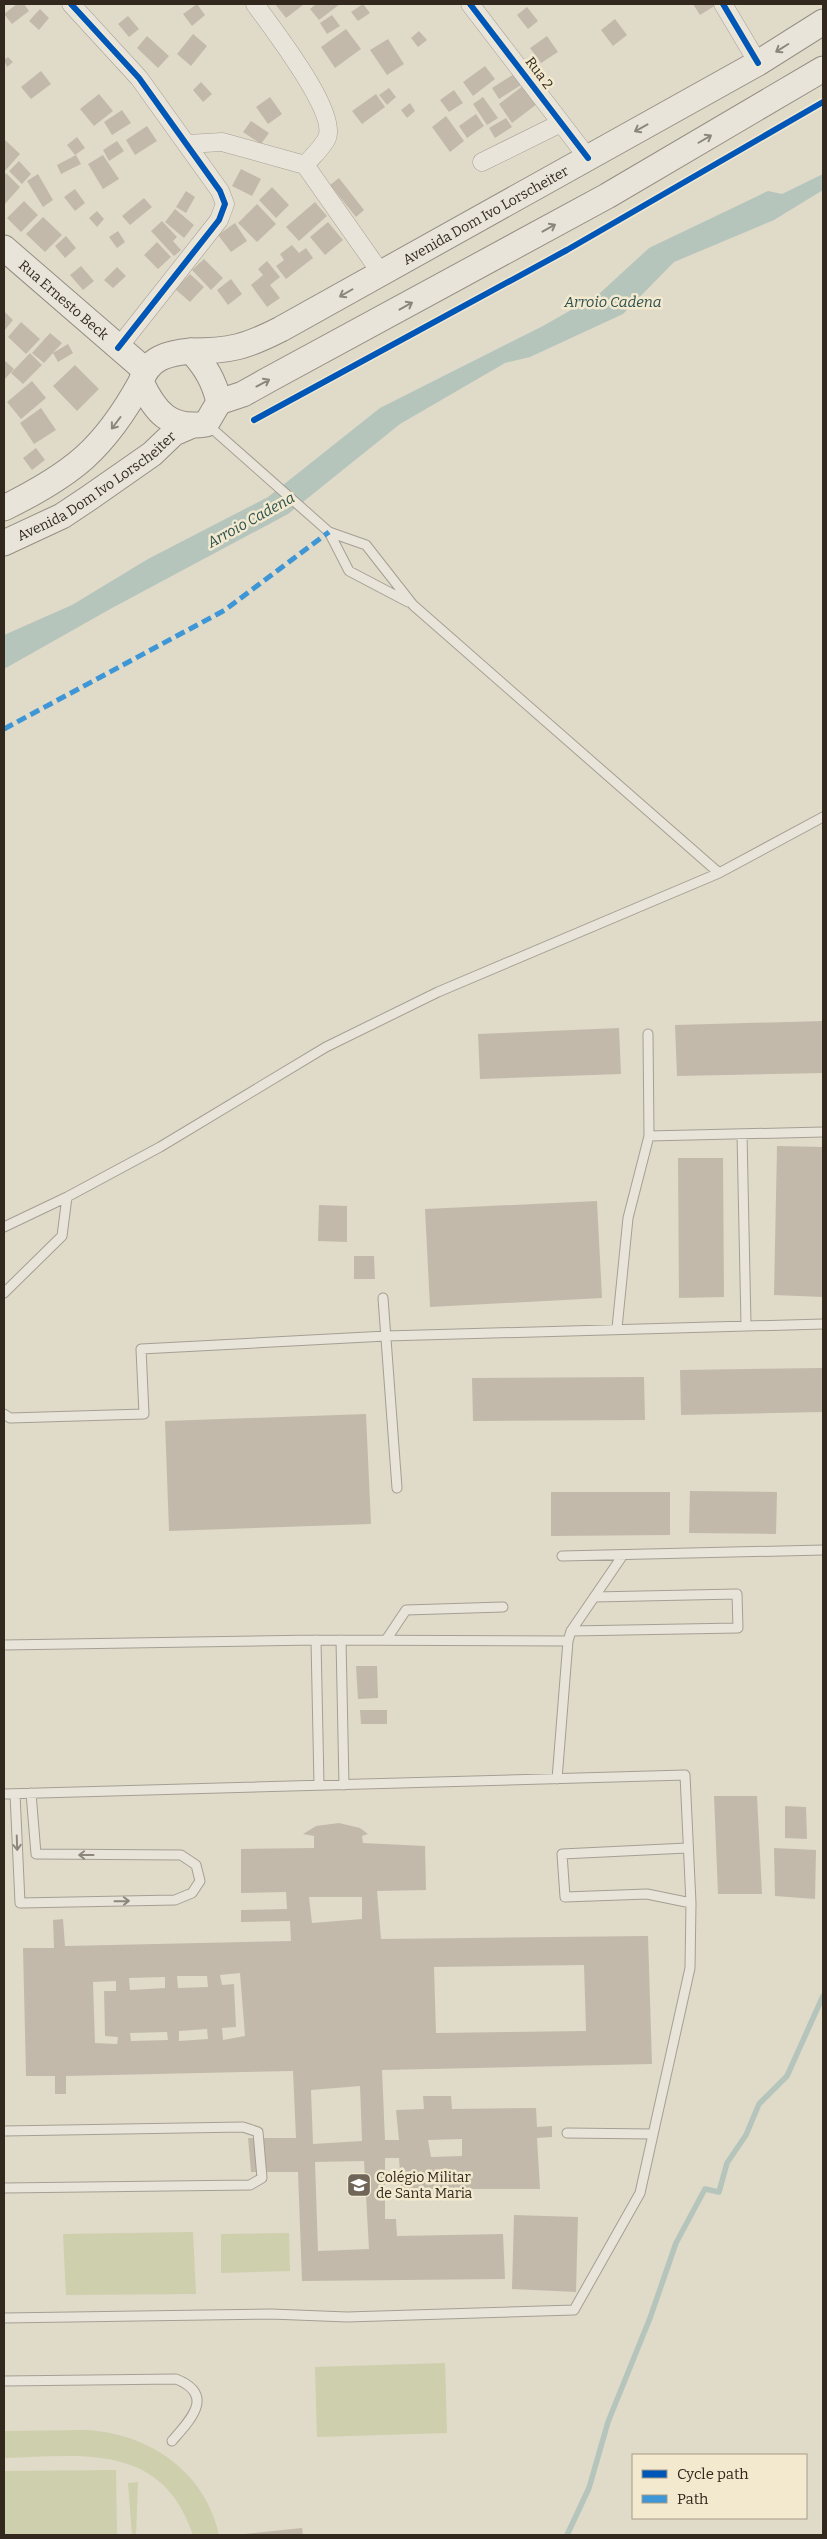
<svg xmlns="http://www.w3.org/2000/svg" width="827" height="2539" font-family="Bitter,serif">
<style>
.green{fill:#cecfad}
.water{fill:#b5c5bc}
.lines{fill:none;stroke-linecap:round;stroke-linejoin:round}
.stream{stroke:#b5c5bc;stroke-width:5.5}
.building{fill:#c3b9ab;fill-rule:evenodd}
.lane-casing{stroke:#a59f93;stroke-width:11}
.street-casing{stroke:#a59f93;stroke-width:19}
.secondary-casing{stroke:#958e83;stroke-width:27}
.lane{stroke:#e8e4da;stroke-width:9}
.street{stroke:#e8e4da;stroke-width:18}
.secondary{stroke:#e8e4da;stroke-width:25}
.quiet{stroke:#3d96d5;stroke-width:5;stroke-dasharray:10 5;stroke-linecap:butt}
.cycleway-casing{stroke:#f2e9cf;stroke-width:9}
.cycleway{stroke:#0057b8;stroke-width:6}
.oneway{stroke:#8d867c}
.labels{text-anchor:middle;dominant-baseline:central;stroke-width:5;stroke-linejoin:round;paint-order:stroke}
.street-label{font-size:14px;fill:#32281d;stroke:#f2e9cf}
.poi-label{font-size:14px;fill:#32281d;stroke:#f2e9cf;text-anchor:start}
.water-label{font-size:15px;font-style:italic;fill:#2d5150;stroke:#f2e9cf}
</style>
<rect width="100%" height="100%" fill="#e0dac9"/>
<path class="green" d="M193,2232L196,2294L66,2295L63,2234Z
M289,2233L290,2271L221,2273V2234Z
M445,2363L447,2433L317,2437L315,2367Z
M87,2430C149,2434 205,2471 219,2535H193C162,2442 83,2456 4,2458V2431Z
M116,2470L117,2535H4V2471Z
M138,2482L136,2535H132L128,2483Z"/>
<path class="water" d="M823,174V190L774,220L674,262L623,314L530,357L505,363L400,424L288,514L112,608L4,669V635L72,605L148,559L268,497L380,408L543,326L599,294L649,248L768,191L782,194Z"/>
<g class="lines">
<path class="stream" d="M567,2535L589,2488L608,2422L650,2318L676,2243L705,2189L719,2192L727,2163L746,2135L759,2104L787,2076L823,1996"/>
</g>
<path class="building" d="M17,4H24L29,11L12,24L4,14Z
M197,4L205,15L192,26L183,14Z
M275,4H302L303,5L286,18Z
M316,4H340L319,20L310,9Z
M363,4L370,13L358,21L351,12Z
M693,4H715L716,5L700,15Z
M527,7L538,21L528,29L517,15Z
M40,9L49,18L39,30L29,21Z
M332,15L340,26L327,34L320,23Z
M128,16L139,29L129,37L118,24Z
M615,19L627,35L613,46L601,30Z
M346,29L361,49L335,68L321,47Z
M419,31L427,40L418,47L411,38Z
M193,34L207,46L191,66L177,54Z
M147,36L169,56L158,68L137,48Z
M547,36L558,52L541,63L530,48Z
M388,39L404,64L387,75L370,50Z
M8,57L13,62L7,67L4,60Z
M485,66L495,79L473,96L463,82Z
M41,71L51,84L31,99L21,87Z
M514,74L521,85L499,99L492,88Z
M201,82L212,94L203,102L193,90Z
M524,85L537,104L512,123L499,104Z
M389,88L396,97L387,105L379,95Z
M454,90L463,103L449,112L440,100Z
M99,94L113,111L94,126L80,109Z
M376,94L385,107L362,124L352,111Z
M270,97L282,114L268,124L256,107Z
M483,97L498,118L487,125L473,104Z
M410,103L415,111L407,118L401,110Z
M122,110L131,123L112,135L104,122Z
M476,114L484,126L467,138L459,126Z
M446,116L464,141L450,152L432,127Z
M506,118L512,127L495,138L489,128Z
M251,121L269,133L261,144L243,132Z
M147,126L157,141L135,155L126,140Z
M77,137L85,148L75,155L67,145Z
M4,139L20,154L4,172Z
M117,141L124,151L109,161L103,150Z
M76,155L81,164L61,174L57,165Z
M103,155L119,179L103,189L88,164Z
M19,161L31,174L22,184L9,171Z
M241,169L261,179L252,196L232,186Z
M6,173L20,187L4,205V176Z
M38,174L53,200L43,207L27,181Z
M339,178L364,210L356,217L330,185Z
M272,187L289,205L276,218L259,200Z
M75,189L85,203L75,211L64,197Z
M186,191L195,197L186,213L176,207Z
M144,198L152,207L130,225L122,216Z
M24,201L38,215L21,232L7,218Z
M315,202L327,216L299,241L286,227Z
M257,204L276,224L257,242L238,223Z
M175,209L194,225L184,238L165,222Z
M97,211L104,219L97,227L89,218Z
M43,217L62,235L45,252L26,234Z
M162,221L177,237L173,241L181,250L174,256L151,231Z
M328,222L343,240L325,255L310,237Z
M235,223L247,241L231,252L218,235Z
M118,231L125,242L117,248L109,237Z
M66,236L76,248L65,258L55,246Z
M157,242L171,257L158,269L144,255Z
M292,245L299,253L306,248L313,258L286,279L276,266L284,260L280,254Z
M204,259L223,278L211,290L192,270Z
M267,261L280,277L270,285L280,298L267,307L251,285L263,275L258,269Z
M81,266L94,281L83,290L70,275Z
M117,267L126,276L113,288L104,280Z
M190,274L204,287L190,302L175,289Z
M231,279L242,294L228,305L217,290Z
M4,311L13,320L4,331Z
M21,322L40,339L26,354L8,337Z
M50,333L62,343L44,363L32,353Z
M68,344L73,353L58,362L53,353Z
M30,353L42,365L23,384L11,373Z
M4,360L14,369L4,380Z
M75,365L99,389L77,411L53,386Z
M32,381L46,398L21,419L7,402Z
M41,408L56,430L34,444L20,423Z
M36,448L45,460L32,470L23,458Z
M823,1021V1073L677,1076L675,1025Z
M619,1028L621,1074L480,1079L478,1034Z
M777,1146L823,1147V1297L774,1295Z
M678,1158H723L724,1297L679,1298Z
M597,1201L602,1298L430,1307L425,1209Z
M319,1205L347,1206V1242L318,1241Z
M354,1256H374L375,1279H354Z
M823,1368V1412L681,1415L680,1370Z
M644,1377L645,1420L473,1421L472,1378Z
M366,1414L371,1524L169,1531L165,1421Z
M690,1491L777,1492L776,1534L689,1533Z
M551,1492H670V1535L551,1536Z
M356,1666H377L378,1698L358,1699Z
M360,1710H387V1724H361Z
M714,1796H757L762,1894H718Z
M785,1806L806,1807L807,1839L785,1838Z
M339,1823L360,1828L368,1834L362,1836L363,1843L425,1846L426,1890L377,1891L381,1939L648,1936L652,2064L382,2070L385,2140H399L396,2110L424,2109L423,2096H451L452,2109L536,2108L537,2127L552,2126V2137L537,2138L540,2189H401L399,2158H385V2219H396L397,2236L503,2234L505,2279L302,2281L298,2172H251L248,2138H296L293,2071L66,2076V2094H55V2076H26L23,1948H54L53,1920L63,1919L65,1946L291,1941L290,1921L241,1922V1910L287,1909L286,1892L241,1893V1849L314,1848V1836L303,1834L316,1826ZM309,1897H362V1919L312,1923ZM584,1965L586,2031L436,2033L434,1967ZM240,1973L245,2036L223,2040L222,2028L236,2027L234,1984L222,1985L220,1975ZM177,1976H207L208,1987L178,1988ZM165,1977V1988L130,1990L129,1978ZM116,1981V1991H104L105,2036L118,2037L117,2044L95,2043L93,1982ZM207,2029L208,2039L179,2041V2031ZM167,2032L168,2040L131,2041L130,2033ZM360,2086L362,2141L313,2144L311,2090ZM462,2139V2156L431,2157L428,2140ZM364,2161L369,2249L318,2251L315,2162Z
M774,1848L816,1850L815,1899L775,1896Z
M514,2215L578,2217L576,2292L512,2289Z
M302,2528L303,2535H245V2534Z"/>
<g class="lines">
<defs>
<path id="lane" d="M208,425L329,532L349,571L408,602
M329,532L366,545L413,605L719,873
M742,1134L746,1325
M649,1136L823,1132
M4,1227L67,1197L160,1147L326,1047L438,992L719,873L823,817
M4,1293L62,1236L67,1197
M383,1298L397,1488
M617,1328L628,1218L649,1136L648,1034
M4,1414L10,1418L144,1414L141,1349L386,1336L823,1324
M562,1556L823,1550
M571,1631L738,1628L737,1594L594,1597
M316,1640L319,1785
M341,1640L344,1785
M386,1640L406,1610L503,1607
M4,1645L316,1640L568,1641
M557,1779L568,1641L571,1631L623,1555
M4,1794L685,1775L691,1903L690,1968L640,2193L574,2310L347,2317L271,2314L4,2318
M15,1794L20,1903L175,1900L192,1893L200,1881L196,1865L181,1855L36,1854L31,1793
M687,1848L562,1854L565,1897L647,1894L691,1903
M4,2131L243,2127L258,2132L262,2178L250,2185L4,2188
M567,2133L652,2134
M4,2381L176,2379C216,2395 190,2420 172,2441"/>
<path id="street" d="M71,4L139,78L220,191L225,204L219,220L118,348
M255,4C271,27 338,111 327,138C323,147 312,157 305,165
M470,4L588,158
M723,4L758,63
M187,144L222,142L305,165L381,273
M482,162L561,123"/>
<g id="secondary">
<path id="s1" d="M4,248L145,370"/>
<path id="s2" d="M191,351C230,351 246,347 281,329L758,63L823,22"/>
<path d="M191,351C206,367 214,381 219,402L206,424C170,430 155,412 141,382C148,358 168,353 191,351Z"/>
<path d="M219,402L243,394L268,380L607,196L823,69"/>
<path d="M4,508C73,474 104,449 141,382"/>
<path id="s3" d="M4,543L62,516L89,498L152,454L174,433L188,427"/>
</g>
</defs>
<use href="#lane" class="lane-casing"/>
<use href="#street" class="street-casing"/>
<use href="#secondary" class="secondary-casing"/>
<use href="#lane" class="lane"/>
<use href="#street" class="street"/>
<use href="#secondary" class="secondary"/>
<path class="quiet" d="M4,729L225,610L329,532"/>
<defs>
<path id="cycleway" d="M71,4L139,78L220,191L225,204L219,220L118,348
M470,4L588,158
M723,4L758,63
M254,420L567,250L823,102"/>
</defs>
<use href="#cycleway" class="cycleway-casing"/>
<use href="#cycleway" class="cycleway"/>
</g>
<defs><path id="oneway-shaft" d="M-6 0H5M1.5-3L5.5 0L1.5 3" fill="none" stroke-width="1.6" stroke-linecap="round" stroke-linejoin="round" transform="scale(1.25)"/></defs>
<g class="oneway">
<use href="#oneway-shaft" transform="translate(782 48) rotate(148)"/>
<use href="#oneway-shaft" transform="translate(641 128) rotate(151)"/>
<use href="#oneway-shaft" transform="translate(705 139) rotate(-30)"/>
<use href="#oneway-shaft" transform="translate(549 228) rotate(-29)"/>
<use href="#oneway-shaft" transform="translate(346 293) rotate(150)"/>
<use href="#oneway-shaft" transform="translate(406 306) rotate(-29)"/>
<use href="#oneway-shaft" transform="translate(263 383) rotate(-28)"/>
<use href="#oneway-shaft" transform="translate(116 423) rotate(127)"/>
<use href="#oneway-shaft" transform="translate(17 1843) rotate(88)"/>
<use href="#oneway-shaft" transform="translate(86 1855) rotate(-180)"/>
<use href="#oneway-shaft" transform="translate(122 1901) rotate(-1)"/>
</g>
<defs>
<symbol id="school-square" viewBox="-11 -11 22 22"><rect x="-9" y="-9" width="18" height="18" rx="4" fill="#6f6659" stroke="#f2e9cf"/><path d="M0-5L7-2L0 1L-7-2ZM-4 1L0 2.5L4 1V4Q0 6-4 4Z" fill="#fff"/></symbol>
</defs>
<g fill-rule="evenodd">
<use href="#school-square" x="345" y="2171" width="28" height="28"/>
</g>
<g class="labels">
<g class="street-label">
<text transform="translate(539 73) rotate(53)">Rua 2</text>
<text stroke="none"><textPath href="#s2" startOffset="328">Avenida Dom Ivo Lorscheiter</textPath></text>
<text stroke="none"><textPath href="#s1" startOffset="79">Rua Ernesto Beck</textPath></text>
<text stroke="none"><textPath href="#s3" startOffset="109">Avenida Dom Ivo Lorscheiter</textPath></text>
</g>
<g class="poi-label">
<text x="376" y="2177">Colégio Militar<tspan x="376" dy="16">de Santa Maria</tspan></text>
</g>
<g class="water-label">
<text x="613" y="302">Arroio Cadena</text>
<text transform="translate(251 520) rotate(-29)">Arroio Cadena</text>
</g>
</g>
<rect width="827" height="2539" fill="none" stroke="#32281d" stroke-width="10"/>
<rect x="632" y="2454" width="175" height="65" fill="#f2e9cf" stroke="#a59c88"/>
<rect x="642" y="2470" width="25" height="8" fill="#0057b8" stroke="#a59c88"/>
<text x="677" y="2479" font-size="15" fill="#32281d">Cycle path</text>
<rect x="642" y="2495" width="25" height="8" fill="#3d96d5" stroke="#a59c88"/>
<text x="677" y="2504" font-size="15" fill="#32281d">Path</text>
</svg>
